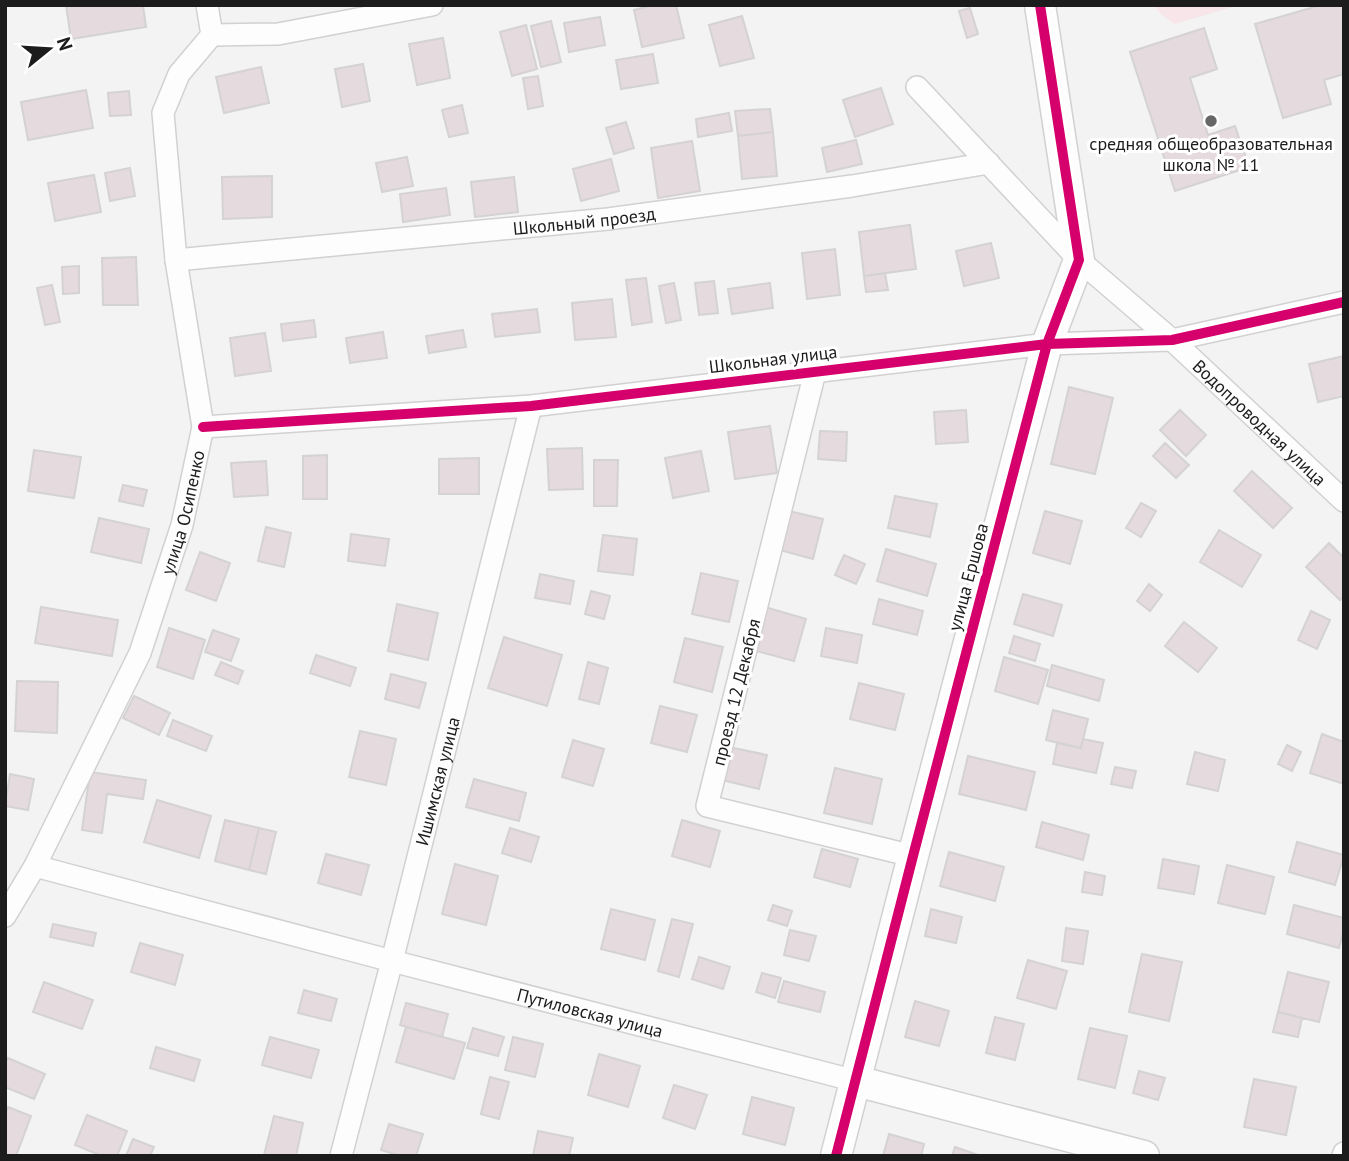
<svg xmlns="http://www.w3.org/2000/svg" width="1349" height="1161" font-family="'PT Sans',sans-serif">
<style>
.green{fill:#f7e5e9}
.building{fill:#e5dadd;stroke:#d4d2d3;stroke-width:2}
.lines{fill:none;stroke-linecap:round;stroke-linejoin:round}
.street-casing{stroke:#d2d0d1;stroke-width:24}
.secondary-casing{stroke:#d2d0d1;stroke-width:33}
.street{stroke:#fdfdfd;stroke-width:21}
.secondary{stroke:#fdfdfd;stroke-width:30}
.cycleway-casing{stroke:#fff;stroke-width:15}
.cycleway{stroke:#d6006c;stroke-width:10}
.poi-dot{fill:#686767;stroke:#fff;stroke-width:2.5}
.labels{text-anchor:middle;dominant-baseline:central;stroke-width:6;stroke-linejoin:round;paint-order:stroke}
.poi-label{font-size:18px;fill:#1d1c1c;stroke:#fff}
.street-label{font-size:18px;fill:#1d1c1c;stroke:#fff}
</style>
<rect width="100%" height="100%" fill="#f4f3f3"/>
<path class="green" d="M1154,5H1239L1175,24C1167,19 1159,14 1154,5Z"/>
<path class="building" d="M66,5H143L146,27L71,39Z
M654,5H676L684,38L642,47L634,10Z
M1321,5H1344V74L1324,80L1331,104L1283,118L1255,24Z
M970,8L978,34L967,38L959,11Z
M742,16L754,58L720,66L709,25Z
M600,17L605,45L569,52L564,23Z
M551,21L561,62L541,67L531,26Z
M526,25L537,69L512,76L500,32Z
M1204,28L1217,69L1190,78L1208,135L1235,126L1249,167L1175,191L1130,52Z
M443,38L450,78L417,85L409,44Z
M653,54L658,83L621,89L616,60Z
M363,64L370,101L342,107L335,69Z
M261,67L269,103L224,113L216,77Z
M538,76L543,106L528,109L523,78Z
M881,88L893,124L855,137L843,100Z
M86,90L93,128L28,140L21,102Z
M129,91L131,115L110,116L108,93Z
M462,105L468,133L449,137L442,110Z
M770,109L773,132L738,136L735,111Z
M729,113L732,131L698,137L696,119Z
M626,122L634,148L614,154L606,128Z
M773,132L777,176L742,179L738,136Z
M856,140L862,164L827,172L822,148Z
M692,141L700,191L658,198L651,148Z
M407,157L413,186L382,192L376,163Z
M611,159L619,191L581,201L573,169Z
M130,168L135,196L110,201L105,173Z
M94,175L101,212L55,221L48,183Z
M272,176V217L223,219L222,177Z
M514,177L518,212L475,217L471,182Z
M446,188L450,215L403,222L400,194Z
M910,225L916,269L864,276L859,232Z
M991,243L999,278L964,286L956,251Z
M835,249L840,295L807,299L802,253Z
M136,257L138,305H103L102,258Z
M79,266V293L63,294L62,267Z
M885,273L888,290L866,292L864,276Z
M646,278L652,322L632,325L626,280Z
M714,281L718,313L699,315L695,283Z
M674,283L681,320L666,323L659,286Z
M770,283L773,308L732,314L728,289Z
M52,285L60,322L45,325L37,288Z
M612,299L616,337L575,340L572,303Z
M537,309L540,332L495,337L492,314Z
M314,320L316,337L283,341L281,324Z
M463,330L466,347L429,353L426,336Z
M383,332L387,358L350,363L346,338Z
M265,333L271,371L235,376L230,338Z
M1344,356V396L1318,402L1309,364Z
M1069,387L1113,398L1095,474L1051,464Z
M966,410L968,442L936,444L934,412Z
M1180,410L1206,435L1186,456L1160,430Z
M770,426L777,473L735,479L728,432Z
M820,431L847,432L846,461L818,459Z
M1165,443L1189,465L1176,478L1153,456Z
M582,448L583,489L549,490L547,449Z
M34,450L81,457L74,498L28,491Z
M701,451L709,491L673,498L665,458Z
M327,455V499H303V456Z
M479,458V494H439V459Z
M594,460H618L617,506H594Z
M266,461L268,495L234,497L231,463Z
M1252,471L1292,508L1273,528L1234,491Z
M123,485L147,490L143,506L119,501Z
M895,496L937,504L930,537L888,528Z
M1141,503L1156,511L1141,537L1126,528Z
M789,511L823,519L813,559L780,550Z
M1045,511L1082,521L1070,564L1033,553Z
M99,518L149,529L141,563L91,552Z
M266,527L291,533L284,567L258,561Z
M1219,530L1261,555L1242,587L1200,562Z
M351,534L389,539L385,566L348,561Z
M603,535L637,539L633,575L598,571Z
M1329,543L1344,558V596L1340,600L1306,567Z
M886,549L936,564L927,596L877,581Z
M200,552L230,563L216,601L186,590Z
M844,555L865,564L856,584L835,575Z
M701,573L738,581L729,622L692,614Z
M540,574L574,581L570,604L535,598Z
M1149,584L1162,595L1150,611L1137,601Z
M591,591L610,596L604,619L585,614Z
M1023,594L1062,605L1053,636L1014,624Z
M879,599L923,611L917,635L873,624Z
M397,604L438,613L428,660L388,651Z
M41,607L118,620L112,656L35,643Z
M765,607L806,619L794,661L753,650Z
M1311,611L1330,620L1317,649L1298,640Z
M1184,622L1217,648L1198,672L1165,646Z
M169,628L205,640L193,679L157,667Z
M826,628L862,635L857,663L821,656Z
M213,630L239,639L231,661L205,652Z
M1014,636L1040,644L1035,661L1009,653Z
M504,637L562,655L547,706L488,688Z
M685,638L723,647L712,692L674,682Z
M316,655L356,668L350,686L310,673Z
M1004,657L1048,670L1038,704L995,691Z
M221,662L243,671L238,684L215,675Z
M588,662L608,668L599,704L579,699Z
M1052,665L1104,680L1099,701L1047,686Z
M391,674L426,683L419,708L385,699Z
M17,681L58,682L57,733L15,731Z
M859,683L904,694L895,730L850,719Z
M134,696L170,713L159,735L123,718Z
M660,706L697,715L687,752L651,743Z
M1053,710L1088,719L1081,748L1046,740Z
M173,720L212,736L206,751L167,736Z
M360,731L396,739L386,785L349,777Z
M1322,734L1344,742V784L1310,773Z
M1083,739L1103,743L1096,773L1053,764L1057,743L1081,748Z
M573,740L604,749L593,786L562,777Z
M1287,745L1301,752L1292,771L1278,764Z
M729,747L767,755L759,789L722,780Z
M1195,752L1225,760L1218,791L1187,784Z
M968,756L1035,772L1026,810L959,794Z
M1115,767L1136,771L1132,788L1111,784Z
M835,768L882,779L872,824L824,813Z
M90,772L146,780L143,799L107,794L102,833L82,830Z
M10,774L34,779L28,810L5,806Z
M474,779L526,793L519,821L466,807Z
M157,800L211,816L199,858L144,842Z
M225,820L259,828L249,870L215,861Z
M682,820L720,831L710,867L672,856Z
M1042,822L1089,835L1083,860L1036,847Z
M259,828L276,832L266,874L249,870Z
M510,828L539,837L531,862L502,853Z
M1297,842L1344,855L1335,885L1289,872Z
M822,849L858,859L850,887L814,877Z
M949,852L1004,867L995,901L940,886Z
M326,854L369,865L361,895L318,883Z
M1163,859L1199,866L1194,894L1158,888Z
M455,864L498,876L486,925L442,914Z
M1227,865L1274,877L1265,914L1218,903Z
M1085,872L1105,876L1102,895L1082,892Z
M773,905L792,911L787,926L768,920Z
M1294,905L1344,918V929L1339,948L1287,934Z
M611,909L655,920L645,960L601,949Z
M931,909L962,917L956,943L925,936Z
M672,919L693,924L679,977L658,971Z
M53,924L96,933L93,946L50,937Z
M1066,928L1088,931L1083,964L1062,961Z
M790,930L816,936L809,961L784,955Z
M140,943L183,955L175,985L131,972Z
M1142,954L1182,962L1169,1021L1129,1012Z
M699,957L730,967L723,989L692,979Z
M1028,960L1067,971L1056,1009L1017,998Z
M1288,972L1329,982L1319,1022L1278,1012Z
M762,973L781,978L775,998L756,992Z
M784,981L825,992L820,1012L778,1002Z
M44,982L93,1000L82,1029L33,1012Z
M304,990L337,999L331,1021L298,1013Z
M915,1001L949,1011L939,1046L905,1037Z
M406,1003L448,1014L442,1037L400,1025Z
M1278,1012L1302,1018L1298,1037L1273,1032Z
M995,1017L1024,1024L1015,1060L986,1053Z
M406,1027L465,1043L454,1079L396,1062Z
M473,1028L504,1037L498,1056L467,1048Z
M1090,1028L1127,1036L1115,1088L1078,1079Z
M270,1037L319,1050L311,1078L262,1065Z
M513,1037L543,1044L535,1077L505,1070Z
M156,1047L200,1060L194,1081L150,1068Z
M599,1054L640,1066L628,1107L588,1095Z
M8,1058L45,1074L34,1099L5,1087V1064Z
M1139,1071L1165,1078L1158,1100L1133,1093Z
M490,1077L509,1082L499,1119L481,1114Z
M1254,1079L1296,1087L1286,1135L1244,1127Z
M674,1085L707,1095L695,1129L663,1118Z
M752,1097L794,1108L785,1145L743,1134Z
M8,1107L31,1116L16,1156H5V1114Z
M87,1115L127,1131L117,1156H102L75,1145Z
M274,1116L303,1123L296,1156L264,1155Z
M389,1124L423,1134L416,1156H401L381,1150Z
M538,1131L573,1138L569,1156H533Z
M889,1134L924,1144L921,1156H883Z
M133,1139L154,1147L150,1156H126Z
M955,1147L981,1156H952Z"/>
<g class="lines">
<defs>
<g id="street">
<path d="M212,35L278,34L432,5"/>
<path id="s1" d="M917,87L1079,260L1172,340L1344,501"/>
<path id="s2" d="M176,260L608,219L852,186L989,163"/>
<path d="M815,372L707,806L913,856"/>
<path d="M203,427L531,406L1047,344L1172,340L1344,302"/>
<path id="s3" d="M35,866L392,961L856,1081"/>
<path id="s4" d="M5,916L35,866L140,653L182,525L203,427L176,260L163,113L179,74L212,35L207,5"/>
<path id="s5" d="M341,1156L392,961L531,406"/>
<path d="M1343,1156L1344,1153"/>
</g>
<path id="secondary" d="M856,1081L1144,1156
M836,1156L913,856L1047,344L1079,260L1040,5"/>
</defs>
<use href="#street" class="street-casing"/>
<use href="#secondary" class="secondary-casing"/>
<use href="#street" class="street"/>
<use href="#secondary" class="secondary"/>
<defs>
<path id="cycleway" d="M203,427L531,406L1047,344L1172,340L1344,302
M836,1156L913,856L1047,344L1079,260L1040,5"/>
</defs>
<use href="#cycleway" class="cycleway-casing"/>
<use href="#cycleway" class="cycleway"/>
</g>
<circle class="poi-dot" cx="1211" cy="121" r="7"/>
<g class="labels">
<g class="poi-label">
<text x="1211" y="143">средняя общеобразовательная<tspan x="1211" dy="21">школа № 11</tspan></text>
</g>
<g class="street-label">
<text stroke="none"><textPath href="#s2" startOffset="410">Школьный проезд</textPath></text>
<text transform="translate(773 359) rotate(-7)">Школьная улица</text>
<text stroke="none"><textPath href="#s1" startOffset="480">Водопроводная улица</textPath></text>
<text stroke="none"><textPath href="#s4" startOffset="443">улица Осипенко</textPath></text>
<text transform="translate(968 577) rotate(-75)">улица Ершова</text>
<text transform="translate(736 692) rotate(-76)">проезд 12 Декабря</text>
<text stroke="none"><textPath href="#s5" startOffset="387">Ишимская улица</textPath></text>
<text stroke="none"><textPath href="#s3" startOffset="574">Путиловская улица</textPath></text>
</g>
</g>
<rect width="1349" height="1161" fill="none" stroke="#1d1c1c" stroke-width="14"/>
<g transform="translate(49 49) rotate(72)" stroke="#ffffff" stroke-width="5" paint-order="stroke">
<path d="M0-5L12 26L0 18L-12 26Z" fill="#1d1c1c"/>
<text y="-10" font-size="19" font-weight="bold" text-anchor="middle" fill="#1d1c1c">N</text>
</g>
</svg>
